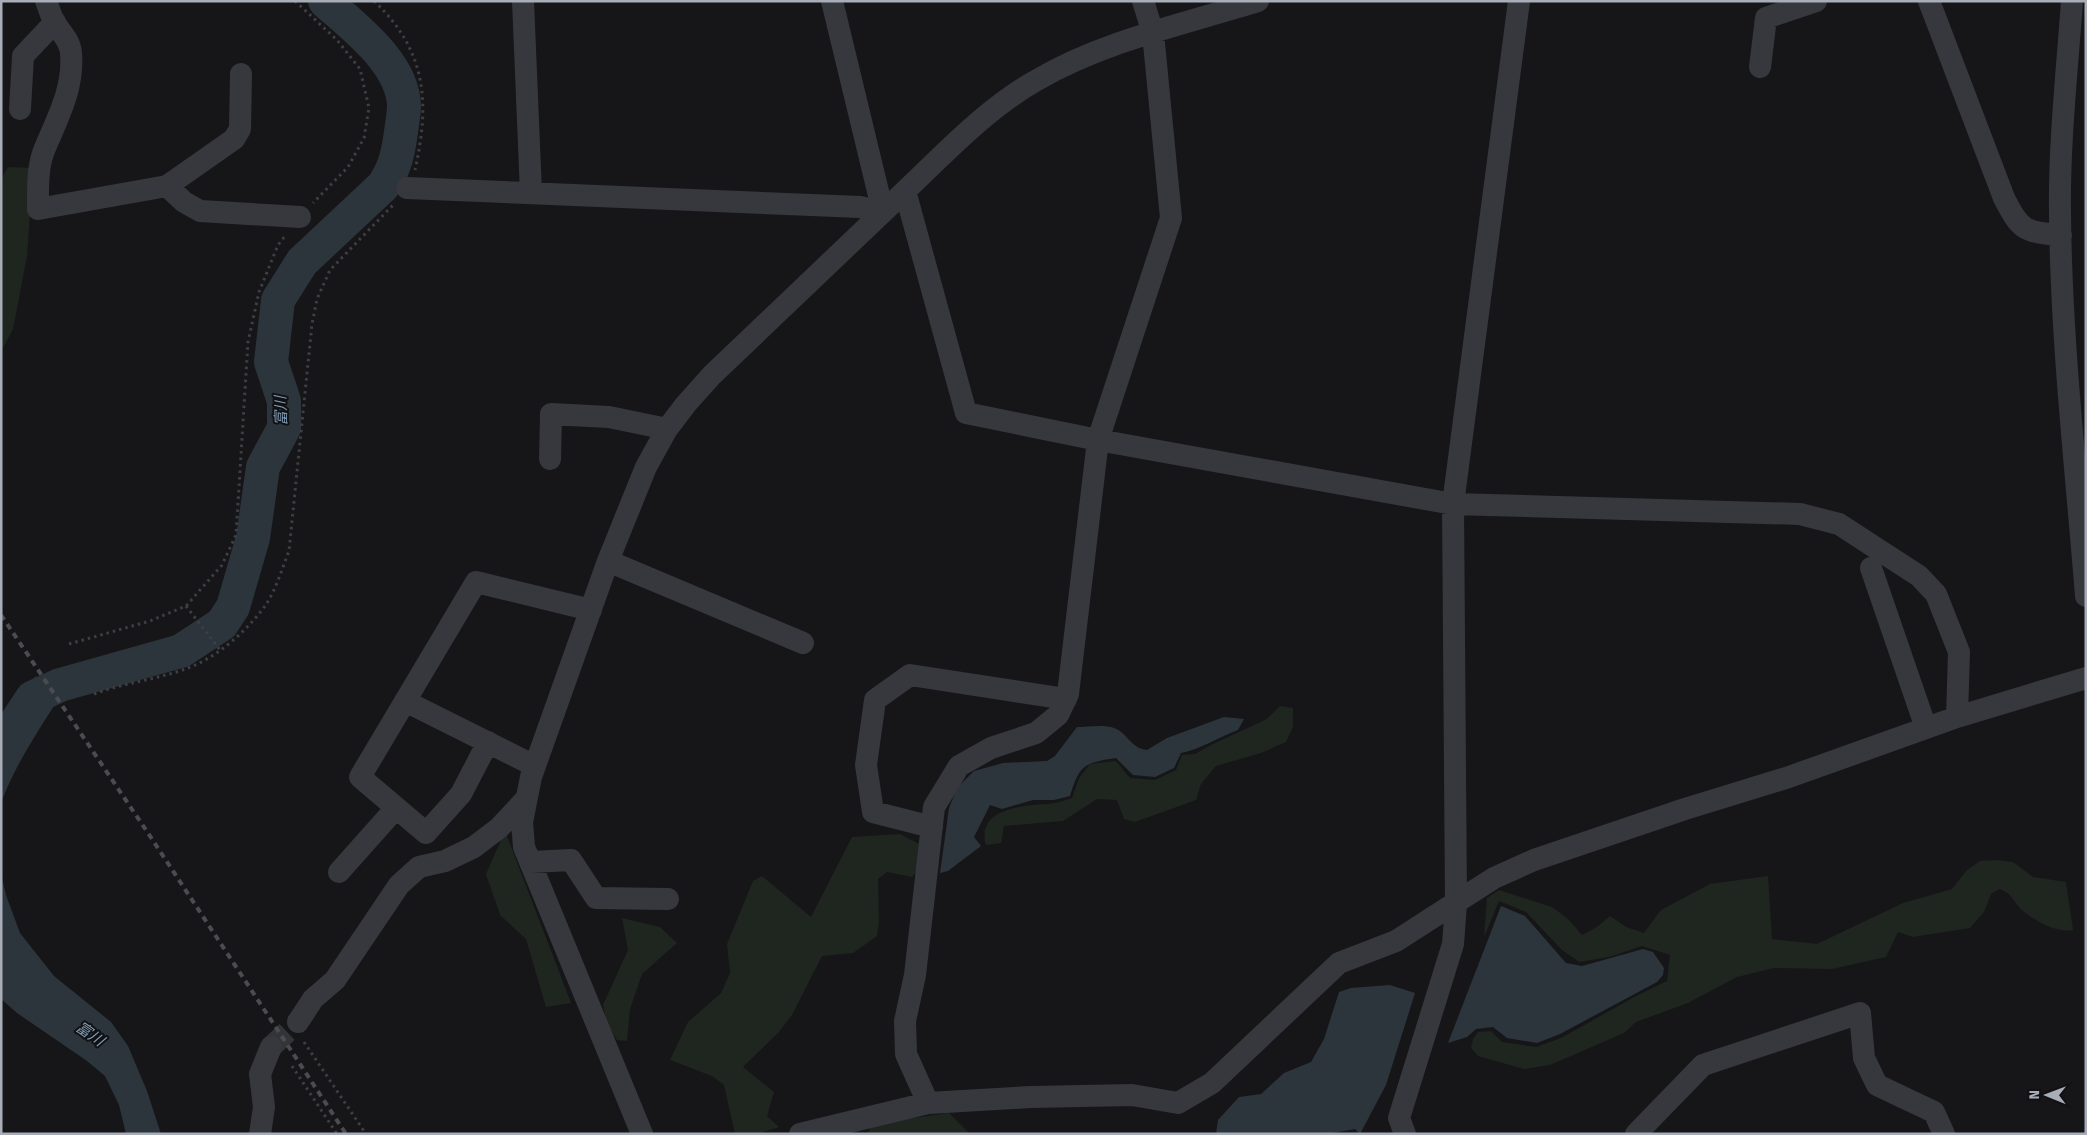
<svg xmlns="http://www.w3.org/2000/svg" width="2087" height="1135" font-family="'Fira Sans','Noto Sans JP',sans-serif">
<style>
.green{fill:#1e261f}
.water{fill:#2c353c}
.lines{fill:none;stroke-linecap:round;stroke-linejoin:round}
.river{stroke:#2c353c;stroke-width:34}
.minor-tunnel{stroke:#333438;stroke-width:22;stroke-dasharray:22 11;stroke-linecap:butt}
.path{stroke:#3d3f44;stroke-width:3;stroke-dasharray:2.5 4;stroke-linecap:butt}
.minor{stroke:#37383d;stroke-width:22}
.rail{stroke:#4a4c52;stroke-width:4;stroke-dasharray:6 5;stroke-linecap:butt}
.labels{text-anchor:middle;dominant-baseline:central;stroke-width:4;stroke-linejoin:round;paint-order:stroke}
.water-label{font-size:15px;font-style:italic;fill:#7f9bb3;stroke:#111113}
</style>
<rect width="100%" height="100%" fill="#161618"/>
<path class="green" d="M8,167L33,168L27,256L13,329L1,352V179Z
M1280,706L1293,708V727L1286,742L1261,753L1216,766L1201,784L1196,800L1135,822L1124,819L1117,800L1097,799L1063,821L1004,826L1001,843L986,845C975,808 1025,805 1049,804C1057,803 1065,800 1072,798L1079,778L1090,764L1116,761L1130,778L1155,780L1176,770L1182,755L1195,754L1213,744L1267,719Z
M505,831L571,1003L546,1007L526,939L500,915L486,874Z
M900,834L921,845L920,868L912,877L887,872L878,879L879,922L877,936L853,953L822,956L792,1015L779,1032L743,1067L774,1092L767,1116L779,1127L757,1134H735L724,1085L712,1076L670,1060L688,1022L721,993L730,973L727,944L753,881L762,876L811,917L852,837Z
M1998,860L2013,862L2033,877L2066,882L2073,930C2056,933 2035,921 2022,910C2011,900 2014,894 1999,889L1991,894L1984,912L1970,928L1913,937L1898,932L1886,957L1832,969L1774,968L1737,977L1688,1003L1636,1022L1624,1033L1550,1065L1524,1069L1478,1056L1471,1048L1473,1039L1478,1032L1491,1031L1502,1042L1536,1047L1561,1038L1638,995L1667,981L1670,955L1642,946L1609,957L1579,962L1562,950L1526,912L1499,901L1484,937L1487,898L1499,890L1552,907L1568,919L1582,935L1597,927L1610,916L1626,927L1644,933L1661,910L1710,884L1768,876L1772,939L1817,944L1903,903L1952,889L1967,870L1980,861Z
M622,918L660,927L677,943L642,974L630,1009L627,1041L617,1040L607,1025L603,1005L628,950Z
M949,1113L970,1134H868L871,1124Z"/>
<path class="water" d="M36,676L54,706C34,737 14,768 1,803V718L16,696Z
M1224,717L1244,719L1238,730C1219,737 1201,749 1181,753L1174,768L1155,777L1133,775L1116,758C1084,763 1080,764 1070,796L1054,800H1033L1002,809L990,805L974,837L981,846L948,871L940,873L949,808L957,788L974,771L1003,763L1047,761L1055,756L1077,727C1087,727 1104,724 1114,728C1128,733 1130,748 1147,750L1167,738Z
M1,874L6,895L20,933L54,976L111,1022L128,1046L147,1091L161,1134H126L119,1105L105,1076L87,1061L17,1013L1,999Z
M1501,906L1525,916L1566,963L1582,966L1643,949L1653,952L1664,968L1663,975L1657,982L1560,1034L1537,1043L1507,1038L1493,1027L1476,1029L1467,1037L1448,1043Z
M1390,985L1415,993L1386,1085L1360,1134L1355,1129L1327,1134H1216L1218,1120L1239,1097L1261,1094L1284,1073L1311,1062L1324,1039L1339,992L1351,988Z"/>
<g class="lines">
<path class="river" d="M1,745L32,698L60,685L181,651L222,624L233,607L253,538L263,467L284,428V401L271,362L278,300L302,262L383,186C395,168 398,154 401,132C402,124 404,114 404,106C403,63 354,27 325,1"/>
<path class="minor-tunnel" d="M271,1047L298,1022"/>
<path class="path" d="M295,1L337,40L360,69L369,108L364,138L348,167L313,203
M374,1C427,51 430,103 415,170
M186,606L220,650
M69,644L150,621L186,606L222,565L236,535L248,342L259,292L278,245L285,236
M94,694C126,682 162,679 193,666C219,655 245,632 262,610C275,594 281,571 289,551L312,324L317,299L330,270L395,203
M304,1042L366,1134
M292,1066L337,1134"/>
<path class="minor" d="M46,1C49,8 51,17 55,23C61,33 70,40 71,53C74,88 58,117 45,148C37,166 38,189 38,209L167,186L234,139L240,129L241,74
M523,1L531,193
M1929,1L2004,198C2021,231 2024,232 2061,235
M2072,1C2067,72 2059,143 2060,213C2061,340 2076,469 2086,596
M1760,67L1766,18L1816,1
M20,109L23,56L55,22
M167,186L184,202L200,211L300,217
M407,188L860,207L883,212L832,1
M905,191L966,413L1098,440L1453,504L1800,514L1839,524L1919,576L1936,594L1959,652L1957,717
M550,459L551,414L609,417L667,429
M608,561L803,643
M1871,568L1926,728
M405,701L535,766
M488,742L461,794L426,833L360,777L476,582L591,610
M932,827L873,812L866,765L875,700L910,675L1066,699
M531,862L571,860L596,898L668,899
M339,872L396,808
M298,1022L313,999L335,980L399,885L419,867L445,861L474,847L499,828L525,800
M928,1103L906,1054L905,1021L915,975L934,807L959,766L991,748L1036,733L1058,715L1068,694L1098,440L1171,218L1153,33L1143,1
M260,1134L264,1107L260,1074L271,1047
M642,1134L524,847L522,822L531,777L608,561L646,467L667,429L686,404L712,375C776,314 840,253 904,192C945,153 987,108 1037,80C1104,41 1184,24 1258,1
M800,1134L928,1103L1031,1097L1132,1095L1178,1103L1212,1083L1339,963L1396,941L1494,878L1534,860L1685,809L1789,777L1957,717L2086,678
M1405,1134L1399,1118L1453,944L1456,904L1453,504L1519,1
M1636,1134L1703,1065L1860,1013L1864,1058L1877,1085L1934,1112L1944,1134"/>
<path class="rail" d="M1,615L148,833L346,1134"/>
</g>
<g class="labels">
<g class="water-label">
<text transform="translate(281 411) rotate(-92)">富川</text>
<text transform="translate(90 1034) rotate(35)">富川</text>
</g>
</g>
<rect width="2087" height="1135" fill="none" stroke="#a8adb8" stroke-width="5"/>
<g transform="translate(2047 1095) rotate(271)" stroke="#111113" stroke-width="4" paint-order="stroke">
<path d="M0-4L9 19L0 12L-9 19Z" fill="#a8adb8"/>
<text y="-8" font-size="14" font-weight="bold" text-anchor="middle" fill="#a8adb8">N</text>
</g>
</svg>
